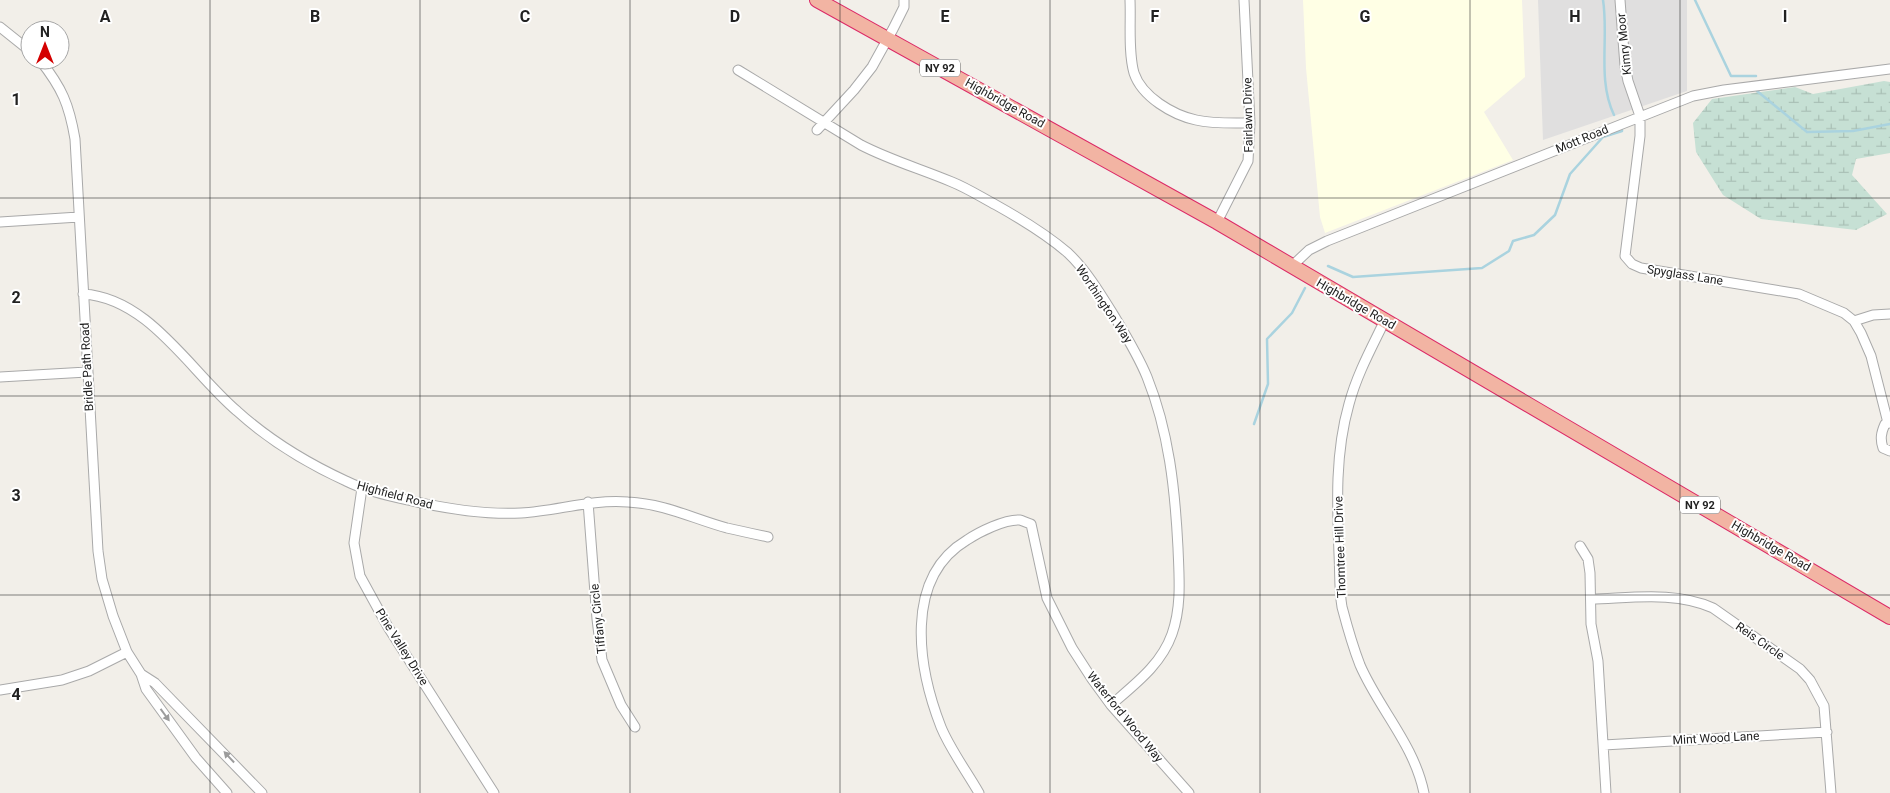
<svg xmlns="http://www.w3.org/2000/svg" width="1890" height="793" font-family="Roboto,sans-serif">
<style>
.residential{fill:#e0dfdf}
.education{fill:#ffffe5}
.wetland{fill:url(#wetland-marsh)}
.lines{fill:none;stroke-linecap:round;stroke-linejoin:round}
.stream{stroke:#aad3df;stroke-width:2.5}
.minor-casing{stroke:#a9a9a9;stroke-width:11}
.trunk-casing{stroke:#dc2a67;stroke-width:16}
.minor{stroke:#fff;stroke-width:9}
.trunk{stroke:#f2b4a3;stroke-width:14}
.oneway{fill:#9c9c9c}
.grid{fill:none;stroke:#222;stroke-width:1;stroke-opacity:0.55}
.labels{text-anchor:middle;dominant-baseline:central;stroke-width:4;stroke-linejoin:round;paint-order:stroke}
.shield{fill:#fff;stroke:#646464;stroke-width:1}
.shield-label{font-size:11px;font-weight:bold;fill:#222}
.street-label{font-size:12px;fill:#222;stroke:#fff}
.grid-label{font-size:16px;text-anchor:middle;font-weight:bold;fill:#222;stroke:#fff;stroke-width:4;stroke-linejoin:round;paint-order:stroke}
</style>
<defs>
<pattern id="wetland-marsh" width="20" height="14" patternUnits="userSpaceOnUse" patternTransform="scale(1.25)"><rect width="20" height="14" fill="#c6e0d4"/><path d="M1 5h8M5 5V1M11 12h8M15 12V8" fill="none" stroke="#aac0b6"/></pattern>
</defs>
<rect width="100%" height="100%" fill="#f2efe9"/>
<path class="residential" d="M1538,0H1687V91L1543,140Z"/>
<path class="education" d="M1303,0H1522L1525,77L1484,112L1513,160L1325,233L1320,217L1306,68Z"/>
<path class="wetland" d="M1884,81L1890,82V153L1856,159L1852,175L1887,214L1856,230L1761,219L1723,195L1696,152L1693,123L1712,99L1795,87L1813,94Z"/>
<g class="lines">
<path class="stream" d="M1603,0C1609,37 1597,80 1614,115
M1695,0L1731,76H1756
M1757,91L1807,132L1853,131L1890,124
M1328,266L1353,277L1482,268L1509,251L1513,241L1534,235L1555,215L1570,174L1603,137L1622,131V130
M1254,424L1268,384L1267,339L1292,313L1305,288"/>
<defs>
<path id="minor" d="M1130,0C1131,22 1128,52 1134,73C1142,97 1173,115 1196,120C1214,124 1232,123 1250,123
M1620,0L1625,66L1628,81L1640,116V136L1625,256L1632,264L1641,268L1799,294L1844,313L1854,321L1861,333L1871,356L1888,423
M0,27L30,51
M40,60C62,88 69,104 75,139L98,551L102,579L113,616L127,652L141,674L146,689L196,758L227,793
M738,70L861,145C890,160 921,169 952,182C967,188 981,197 996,205C1021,219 1046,234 1068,253C1086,270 1100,293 1113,314C1125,334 1138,355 1147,377C1169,432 1175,489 1178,548C1179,576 1182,606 1172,634C1161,665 1135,684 1111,705
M817,130L854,90L872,67L893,29L904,7V0
M0,222L79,217
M1217,222L1248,161L1250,123L1244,0
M1292,266L1309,250L1327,241L1693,96L1724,90L1890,69
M83,294C149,298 190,371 237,411C269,440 307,463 346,481C366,491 390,496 412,501C448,509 484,515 521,513C557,511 591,499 628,502C666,504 691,518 727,528C740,531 754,534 768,537
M1385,320C1372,347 1357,374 1349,404C1335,453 1337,503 1339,554C1340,571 1339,590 1342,607C1347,626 1353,647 1360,665C1379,709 1414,744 1424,793
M1854,321L1873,315L1890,314
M0,377L87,372
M1890,423L1885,424C1881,433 1880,439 1883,448L1890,451
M362,488L354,543L360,576L388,627L494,793
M588,502L597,619L602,660L621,705L635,727
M1580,546L1588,559L1590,573L1591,624L1598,661L1606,793
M1591,599C1632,598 1676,591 1713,608L1800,669L1810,680L1824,706L1831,793
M141,674L155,683L262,793
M0,690L62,680L89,671L127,652
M1604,745L1827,732
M979,793C967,772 950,749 941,727C918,668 903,578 967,540C979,532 1005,519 1020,520C1023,521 1027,523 1031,524L1047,598L1072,648L1092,679L1111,705L1189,793"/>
<path id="trunk" d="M817,0L1217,222L1890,617"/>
</defs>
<use href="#minor" class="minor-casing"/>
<use href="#trunk" class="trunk-casing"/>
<use href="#minor" class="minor"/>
<use href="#trunk" class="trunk"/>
</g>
<defs><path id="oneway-solid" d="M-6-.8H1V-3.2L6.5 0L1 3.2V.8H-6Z" transform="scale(1.25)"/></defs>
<g class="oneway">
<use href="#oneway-solid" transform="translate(165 715) rotate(54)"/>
<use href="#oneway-solid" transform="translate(229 757) rotate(-133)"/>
</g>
<path class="grid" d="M210,0V793M420,0V793M630,0V793M840,0V793M1050,0V793M1260,0V793M1470,0V793M1680,0V793M0,198H1890M0,396H1890M0,595H1890"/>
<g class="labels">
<g class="shield">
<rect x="920" y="59.5" width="40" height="17" rx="4"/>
<rect x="1680" y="496.5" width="40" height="17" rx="4"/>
</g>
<g class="shield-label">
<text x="940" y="68">NY 92</text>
<text x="1700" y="505">NY 92</text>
</g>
<g class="street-label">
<text transform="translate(1624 44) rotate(-96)">Kimry Moor</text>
<text transform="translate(1005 103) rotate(29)">Highbridge Road</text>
<text transform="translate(1248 115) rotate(-91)">Fairlawn Drive</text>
<text transform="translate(1582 139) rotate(-22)">Mott Road</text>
<text transform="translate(1685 275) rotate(9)">Spyglass Lane</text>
<text transform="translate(1104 304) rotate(56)">Worthington Way</text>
<text transform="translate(1356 304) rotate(30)">Highbridge Road</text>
<text transform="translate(87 367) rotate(-93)">Bridle Path Road</text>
<text transform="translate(395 495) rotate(15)">Highfield Road</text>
<text transform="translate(1771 546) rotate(30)">Highbridge Road</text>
<text transform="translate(1340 547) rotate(-92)">Thorntree Hill Drive</text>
<text transform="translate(598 619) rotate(-96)">Tiffany Circle</text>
<text transform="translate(1760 641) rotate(35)">Reis Circle</text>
<text transform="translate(402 647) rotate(58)">Pine Valley Drive</text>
<text transform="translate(1125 717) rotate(51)">Waterford Wood Way</text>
<text transform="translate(1716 738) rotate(-3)">Mint Wood Lane</text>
</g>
</g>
<g class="grid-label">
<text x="105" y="22">A</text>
<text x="315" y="22">B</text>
<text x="525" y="22">C</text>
<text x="735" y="22">D</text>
<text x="945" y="22">E</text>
<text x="1155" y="22">F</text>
<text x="1365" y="22">G</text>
<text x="1575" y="22">H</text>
<text x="1785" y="22">I</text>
<text x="16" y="105">1</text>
<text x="16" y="303">2</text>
<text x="16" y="501">3</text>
<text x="16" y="700">4</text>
</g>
<g transform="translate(45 45)"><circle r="24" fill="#ffffff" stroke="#a7a7a7"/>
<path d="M0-4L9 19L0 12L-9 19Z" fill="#d40000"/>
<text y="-8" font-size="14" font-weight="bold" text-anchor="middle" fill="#222222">N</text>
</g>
</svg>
